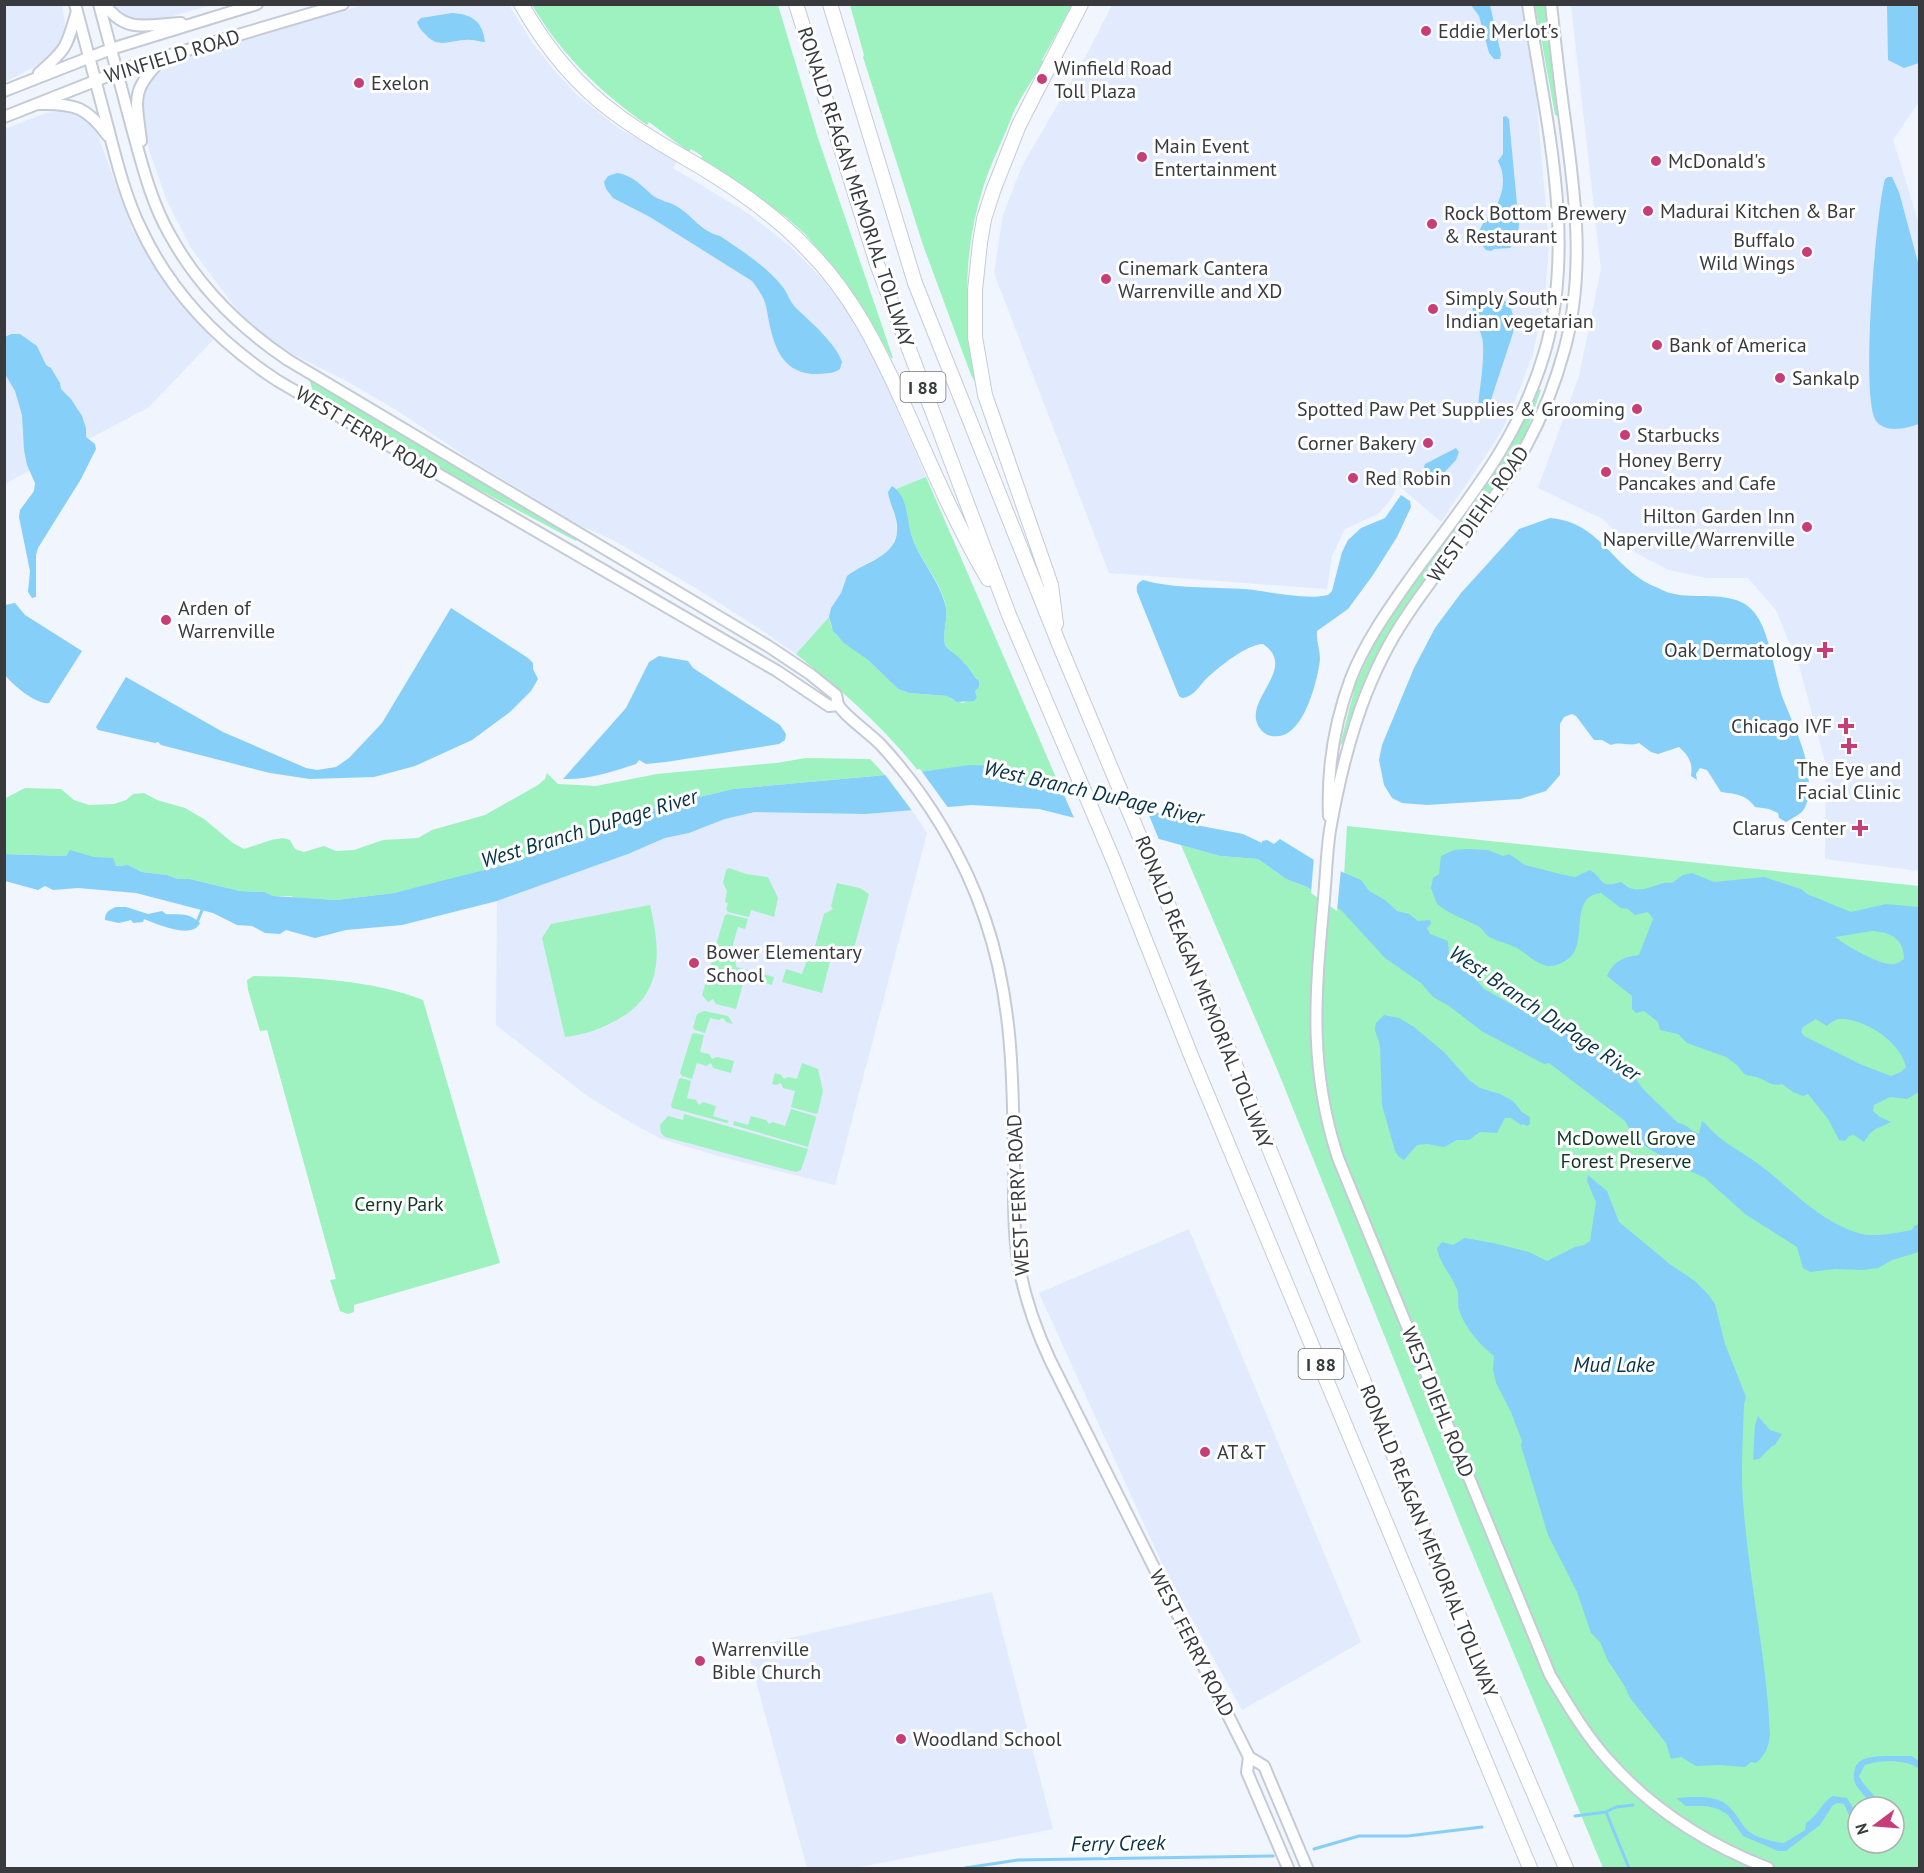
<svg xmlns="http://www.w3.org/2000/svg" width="1924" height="1873" font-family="'PT Sans',sans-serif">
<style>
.built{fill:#e1ebfd}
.green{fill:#9ef2bf;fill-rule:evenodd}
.water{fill:#86cff9;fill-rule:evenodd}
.pier{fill:#f0f5fe}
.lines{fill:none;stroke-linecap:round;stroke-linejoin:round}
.stream{stroke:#86cff9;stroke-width:3}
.secondary-casing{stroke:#c5cbd6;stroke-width:14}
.highway-casing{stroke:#c5cbd6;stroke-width:16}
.secondary{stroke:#fff;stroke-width:10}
.highway{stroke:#fff;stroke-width:14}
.poi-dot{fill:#c63d78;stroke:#fff;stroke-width:2}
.labels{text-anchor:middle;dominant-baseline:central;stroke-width:6;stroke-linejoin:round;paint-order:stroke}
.shield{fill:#fff;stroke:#747578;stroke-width:1.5}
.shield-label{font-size:18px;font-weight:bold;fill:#383a3e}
.poi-label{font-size:20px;fill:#383a3e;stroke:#fff;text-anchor:start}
.street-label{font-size:20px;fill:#383a3e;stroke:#fff}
.park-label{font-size:20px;fill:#103722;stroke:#fff}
.water-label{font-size:21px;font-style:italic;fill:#073348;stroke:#fff}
</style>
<rect width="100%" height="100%" fill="#f0f5fe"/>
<path class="built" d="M4,5H62L65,23L64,36L58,49L34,67L5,82Z
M113,5H212L166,18L140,21L132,20L119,13Z
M363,5H509L531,41L554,70L576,94L618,128L677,161L673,168L749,214L791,247L825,282L849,313L880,370L926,477L896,489L892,486L889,500L896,519L897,533L891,549L885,555L865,564L844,582L841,593L831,608L829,617L796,654L760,629L694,587L615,541L577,524L468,458L398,411L343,379L280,348L256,329L237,310L191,248L167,201L149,150L141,100L145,84L154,75L193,55Z
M1112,5H1521L1536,93L1549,243L1546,288L1533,354L1511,412L1498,437L1441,522L1398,485L1389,502L1378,514L1345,529L1332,556L1327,589L1109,573L994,273L1003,215L1022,166L1086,56Z
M1571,5H1919V102L1893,140L1920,227L1919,871L1825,859L1826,765L1800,669L1776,610L1748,578H1706L1669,570L1636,553L1603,519L1538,488L1579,376L1601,269Z
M65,109L74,110L89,120L96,130L132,229L172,293L213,340L149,407L8,482L5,486V129L43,114Z
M911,809L927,833L835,1185L721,1157L659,1138L623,1118L586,1095L496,1025L497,901L628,854L665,838L689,833L725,819L755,812L866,814Z
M1189,1229L1361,1642L1242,1710L1165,1570L1039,1293Z
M992,1592L1053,1829L855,1868H807L747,1648Z"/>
<path class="green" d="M532,5H778L818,138L893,358H891L877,332L858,301L835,269L805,234L786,217L701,159L702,156L691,149L689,152L649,122L647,125C600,92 561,54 532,5Z
M850,5H1072L1042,60L1044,61C1034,78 1016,103 1010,121C1002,142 990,165 983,188C962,254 964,319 977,386L971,375L923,245L863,57L864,55Z
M1535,5H1545L1558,116L1555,115Z
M309,379L577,539L576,541L434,466L323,402L313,391Z
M1538,389L1541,390L1522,444L1514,458L1407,607L1385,641L1368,675L1344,743L1340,745L1356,683L1376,641L1407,594L1508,453Z
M926,477L1061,789L1050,787L1040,781L1024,782L1007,773L933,770L919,772C883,726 841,690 796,654L829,617L831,626L837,636L868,660L898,689L909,693L947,696L953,700L963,703L977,697L975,691L977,679L945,645C942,633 948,620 946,608C942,582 920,561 912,537C906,519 907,505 896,489Z
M806,758L870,759L885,775L733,789L657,807L590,835L545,849L512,863L441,882L394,893L336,900L295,898L291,896H273L265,892L240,891L190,879H178L167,875L142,872L128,865L116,866L113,864L70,851L66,856L5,854L4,799L25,788L61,789L74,800L89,805L114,804L126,800L133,794L144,793L157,800L185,808L204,819L233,843L244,849L271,840L283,838L290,840L295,849L304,852L324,846L336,851L354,850L383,840L418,838L432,830L485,815L538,785L545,779L547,773L558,784L596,786L657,774L776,763Z
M1347,826L1919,886V1868H1603L1465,1536L1277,1069L1181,845L1220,856L1258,859L1286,879L1307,887L1342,910ZM1858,1807H1894V1843H1858Z
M729,868L746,874L768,877L778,898L774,917L751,910L749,917L728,912L726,909L728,903L725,902L727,891L723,883L726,870Z
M837,883L860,888L869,894L854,948L838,952L815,946L824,914L833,909L831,906Z
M650,905C662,956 663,999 609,1024C595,1031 581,1035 565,1037L542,938L551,924Z
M728,914L748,919L745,929L738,927L730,954L717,951L715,948L725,915Z
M811,948L832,954L822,993L782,982L786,969L802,974Z
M716,953L735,957L736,967L774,977L772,985L745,977L736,1009L716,1004L713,999L708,1002L702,995L714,954Z
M254,976C308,977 373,980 423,1000L500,1263L354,1305V1312L348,1314L340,1311L330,1280L336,1279L267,1030L260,1031L248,990L247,980Z
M704,1011L728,1016L733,1024L726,1022L723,1018L719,1020L710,1018L705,1033L695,1030L693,1028L697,1014Z
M694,1033L704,1035L700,1052L709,1054L712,1059L717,1057L734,1061L731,1073L713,1068L711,1063L706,1066L697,1063L692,1079L682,1076L680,1073L692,1034Z
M802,1063L818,1069L823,1091L818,1112L816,1114L791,1107L795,1091L783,1088L781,1083L776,1085L772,1084L775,1073L781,1075L784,1079L788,1077L797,1079Z
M681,1078L691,1081L687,1098L696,1100L699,1105L703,1102L716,1106L713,1116L729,1121L727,1123L672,1108L671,1105L679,1079Z
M791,1109L815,1116L816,1118L808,1147L733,1125L734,1121L748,1125L751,1116L766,1120L769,1124L773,1122L785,1126Z
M684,1114L808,1149L801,1170L796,1172L665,1137L661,1133L660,1125L668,1116L683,1120Z"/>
<path class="water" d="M1471,5H1490L1501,54L1500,59H1494L1489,53L1479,16Z
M1887,5H1919V63L1904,68L1888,60Z
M452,13C471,14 483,21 485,42C480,42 477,40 471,40C454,38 439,51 425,34C421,30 419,28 417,22L421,18Z
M1506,116L1509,119L1519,225L1516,241L1510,248L1494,249L1491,251L1486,250C1482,245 1478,240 1479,233C1481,224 1487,219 1492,212C1503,198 1507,177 1498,161L1503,154V117Z
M617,173C632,175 641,185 652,195C660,201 670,202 678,207C694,217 700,231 720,236C741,250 766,266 782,286C788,293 790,303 797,309C810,321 837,345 842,362L840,369C834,374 826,373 818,374C777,375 772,337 766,306C764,297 758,289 752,281L650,217L613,198L606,189L604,182L608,176Z
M1888,177H1892L1899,192L1919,266V424C1907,428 1886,434 1876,421C1860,397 1876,212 1885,179Z
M1481,293C1506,294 1517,308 1513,333L1486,415L1477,420L1476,414L1478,406C1480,386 1484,365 1483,344C1482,326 1466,314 1475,295Z
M11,334H20L37,346L46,365L51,368L60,383L61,389L71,399L82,416L86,428V437L95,444L96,449L81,479L38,548L36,555V597L32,598L28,592L30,571L19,517L20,510L34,491L35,483L27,465L24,450L22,415L15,391L5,374V337Z
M1456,448L1459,452L1456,460L1440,477L1425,473L1423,470L1425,464Z
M892,486C909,497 906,520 912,537C920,561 941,582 946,608C948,620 942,633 945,645C950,652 958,655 963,662C970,668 972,675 979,681V687L975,691L977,697L974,701L957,702L947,696L909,693L898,689L868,660L844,643L833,631L829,617L831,608L841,593L847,576C869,559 904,556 896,519C894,510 889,502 888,492Z
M1401,495L1410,501L1411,507L1397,537L1373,575L1348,609L1317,631C1316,641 1320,649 1320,659C1318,680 1304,734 1279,736C1273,737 1267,736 1262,731C1236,703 1301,670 1263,644C1247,644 1219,667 1207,678C1199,686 1194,697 1182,698L1179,696L1137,592C1136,586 1137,583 1143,580C1178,590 1217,586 1254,590C1274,593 1308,600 1328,595L1332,591L1342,552L1348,540L1361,528L1385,518Z
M1550,518C1600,522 1611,566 1653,586C1659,588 1665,592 1670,593C1695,600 1728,590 1749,607C1756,613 1761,622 1764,630C1772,651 1775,674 1782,696C1790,717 1807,752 1808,773C1809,782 1810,797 1806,805C1803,814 1794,817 1786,822L1779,818L1778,813L1769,809L1755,807C1746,794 1735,794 1721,792L1707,770L1700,768L1696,774L1697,780L1691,776C1693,763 1689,756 1679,747L1658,754L1651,752L1639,743C1629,747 1621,741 1611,745L1602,740H1594L1576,716L1572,714L1564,717L1560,724V775L1546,791L1520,799L1427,805L1402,803L1392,798L1384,785L1379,760L1382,745L1414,668L1435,628L1461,593L1519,529Z
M15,603L25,615L82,651L49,703C36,705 13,685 5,675V605Z
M451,608L528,658L533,663V669L538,679L531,691L510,712L472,740L415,766L374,777L310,779L270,773L161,745L158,742L155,743L98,730L96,727L126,677L223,732L306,768L317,770L336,767L349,758L382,723Z
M659,656L688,661L693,668L780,725L786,734L785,740L779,744L666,762L646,764L639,760L636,764C612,772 588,780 563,779L626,708L649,662Z
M970,765L996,766L1007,770V773L1024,782L1036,780L1050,787L1163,814L1201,826L1243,834L1262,843V841L1267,840L1274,844L1280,839L1314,860L1361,880L1369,891L1385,900L1397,911L1409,914L1418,921L1430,920L1431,924L1427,928L1430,934L1448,941L1449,954L1456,957L1484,989L1518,1008L1532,1009L1541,1017H1557L1565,1023L1568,1034L1576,1042L1604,1057L1613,1066L1632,1074L1644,1090L1678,1123C1687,1124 1691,1131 1699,1134L1702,1121L1705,1123C1720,1142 1741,1151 1760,1165C1791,1189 1819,1221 1858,1233C1875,1238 1895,1233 1912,1230L1914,1226L1919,1224V1252L1892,1260L1878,1268L1862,1270L1835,1269L1810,1272L1803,1268L1797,1247L1745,1214L1705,1178L1677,1165L1636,1141L1625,1121L1549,1063L1544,1064L1483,1032L1449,1006L1433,997L1421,983L1385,958L1342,911L1307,887L1286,879L1258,859L1220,856L1163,840L1039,809L972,805L866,814L755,812L725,819L689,833L665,838L628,854L497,901L402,925L346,930L315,938L286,930L280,934L265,933L252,926L237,925L213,913L136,893L78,888L53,890L45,886L38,890L5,881L4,854L66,856L70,850L94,857L113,858L116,866L128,865L142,872L167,875L178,879H190L240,891L265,892L273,896L336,900L394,893L512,863L545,849L590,835L657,807L733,789L919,772Z
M1467,849L1488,850L1503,856L1509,854L1525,865L1564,875L1575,877L1590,870C1605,879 1598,889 1621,882C1641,900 1655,880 1672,883L1683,875L1692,873L1714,882L1764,877L1801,889L1807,894L1851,912L1886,904L1919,907V1092L1907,1099L1890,1097L1874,1105L1873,1111L1880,1117L1891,1122C1878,1129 1873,1127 1864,1142L1854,1135L1849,1136L1845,1141L1839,1140L1828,1119L1808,1094L1803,1096L1793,1092L1782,1084C1771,1087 1768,1081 1759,1078C1754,1076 1749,1076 1744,1074L1737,1065L1726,1057L1687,1043L1678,1034L1660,1030L1658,1022L1644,1011L1636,1013L1632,1009V996L1607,976C1614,961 1623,957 1639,955L1653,919L1648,912L1635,915L1628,909L1621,908L1601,893C1570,896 1586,937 1573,954C1569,960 1556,967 1549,966C1537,965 1527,954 1517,948C1509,944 1500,942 1491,938C1486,936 1483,929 1478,926C1464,919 1449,914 1437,904L1431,888L1433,878L1439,874L1441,856L1454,850ZM1872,931C1890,932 1904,938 1904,959C1901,961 1899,963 1895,964C1882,967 1845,945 1835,937ZM1816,1019L1827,1026C1832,1022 1837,1018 1844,1019C1868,1021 1901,1043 1906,1067L1901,1072L1891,1076L1862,1065L1804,1036L1801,1032L1803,1027Z
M116,907H126L148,914L162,911L166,914C179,915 189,912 200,923C192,940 157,924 144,919L143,922L133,923L131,920L119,923L105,920C105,912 109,910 116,907Z
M1384,1015L1399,1018L1414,1027L1444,1052L1469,1080L1480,1088L1500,1094L1513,1101L1522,1112L1530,1117V1124L1527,1126L1523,1124L1521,1125L1511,1118H1505L1497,1133L1480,1132L1469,1140H1457L1444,1147L1427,1144L1417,1145L1404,1160L1399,1157L1395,1151L1382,1105L1380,1046L1375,1030L1376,1023Z
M1588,1175L1607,1191L1619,1222L1671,1265L1695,1281L1708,1294L1715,1304L1725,1344L1746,1397L1744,1404C1743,1440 1740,1476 1744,1513C1750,1587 1767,1660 1770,1735C1768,1748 1766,1754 1756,1763L1751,1762L1745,1767L1719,1765L1696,1766L1681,1757L1671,1759L1666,1743L1630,1698L1624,1685L1608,1661L1600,1642L1591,1633L1577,1592L1548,1535L1526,1462L1521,1446L1522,1441L1511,1412L1496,1383L1493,1370L1494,1356C1480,1345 1465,1328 1459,1310C1457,1303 1460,1294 1456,1287C1450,1273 1440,1264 1437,1248L1442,1242L1453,1245L1465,1238L1493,1243L1529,1252L1547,1261L1575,1247L1584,1245L1590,1241L1596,1202L1587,1181Z
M1758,1416L1770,1430L1782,1434L1775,1445L1772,1446L1759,1459L1753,1460L1755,1425Z
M1884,1756H1912L1919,1761V1769C1907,1759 1879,1760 1865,1765L1859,1776C1864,1788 1877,1794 1880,1807H1873C1869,1799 1863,1795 1858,1788C1855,1784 1853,1779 1854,1774C1855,1757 1870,1757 1884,1756Z
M1833,1796L1847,1798L1858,1816V1829L1852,1822L1844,1804L1838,1803L1833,1805L1820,1825L1786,1851H1778L1743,1836L1728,1815L1718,1809L1706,1806H1686L1676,1798C1691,1797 1709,1795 1723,1802C1735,1809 1739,1822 1748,1831C1757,1838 1774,1842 1784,1843L1805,1830L1806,1823C1820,1814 1821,1803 1833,1796Z"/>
<path class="pier" d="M920,769L949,809L913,812L883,772Z
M1060,786L1146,808L1160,842L1075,820Z
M1314,856L1341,869L1337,911L1311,893Z"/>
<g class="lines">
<path class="stream" d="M198,920L203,908
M1606,1812L1629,1868
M1575,1816L1606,1812L1616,1807L1633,1805
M1314,1849L1359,1836H1408L1482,1827
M965,1868L1018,1860L1273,1856"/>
<defs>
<path id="secondary" d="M75,4C86,46 97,87 108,128C117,163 126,199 142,231C172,294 220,343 278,381L777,671L829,706L838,705
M99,4C110,46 121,87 132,128C142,164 151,202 170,235C198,286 239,327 288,360L768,646L810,674L836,695C837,698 837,702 838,704C842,714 872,735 881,745C926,794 964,856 985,919C1012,997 1013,1076 1014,1157C1014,1191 1013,1227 1018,1261C1024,1296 1035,1328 1050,1360L1249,1757L1264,1766L1307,1868
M105,4C125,35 150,24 181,23
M1551,4C1555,41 1559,78 1564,114C1575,193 1586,273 1564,351C1555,384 1542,417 1525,448C1491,510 1440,563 1402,623C1362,685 1343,757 1330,830C1326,856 1326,883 1323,909C1315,999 1309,1069 1338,1158L1550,1675C1568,1705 1586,1736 1610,1762C1653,1810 1709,1845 1768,1868
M39,73C67,49 67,46 77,11
M4,91L111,49L257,4
M40,104C75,103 88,108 108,136
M4,117L133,66L343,4
M141,141C136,98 130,91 163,58
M1329,816C1327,770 1335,721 1351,678C1367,638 1393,603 1417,569C1469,498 1520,438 1545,351C1577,239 1545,117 1528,4
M1249,1757L1247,1772L1288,1868"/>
<path id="highway" d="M521,4C545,46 577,86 616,114C646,137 680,154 712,174C747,196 780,220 808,250C852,294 878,348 903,403C930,463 955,523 988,579
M796,4L877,264L1009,615L1113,859L1192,1058L1530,1868
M830,4L915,283L1059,644L1234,1062L1483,1675L1566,1868
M1056,624L1051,585L985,395L975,337V290L980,243L984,219L993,191L1019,125L1081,4"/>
</defs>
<use href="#secondary" class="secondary-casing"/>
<use href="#highway" class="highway-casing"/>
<use href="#secondary" class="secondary"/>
<use href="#highway" class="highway"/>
</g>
<g class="poi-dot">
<circle cx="1426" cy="31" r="6"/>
<circle cx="1042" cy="79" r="6"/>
<circle cx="359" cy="83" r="6"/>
<circle cx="1142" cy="157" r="6"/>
<circle cx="1656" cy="161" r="6"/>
<circle cx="1648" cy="211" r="6"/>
<circle cx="1432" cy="224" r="6"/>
<circle cx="1807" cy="252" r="6"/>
<circle cx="1106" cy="279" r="6"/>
<circle cx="1433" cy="309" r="6"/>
<circle cx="1657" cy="345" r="6"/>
<circle cx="1780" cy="378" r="6"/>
<circle cx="1637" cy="409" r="6"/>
<circle cx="1625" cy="435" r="6"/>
<circle cx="1428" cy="443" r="6"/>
<circle cx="1606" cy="472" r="6"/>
<circle cx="1353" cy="478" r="6"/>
<circle cx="1807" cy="527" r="6"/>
<circle cx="166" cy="620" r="6"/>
<path d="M1822 641h6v6h6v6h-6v6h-6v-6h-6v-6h6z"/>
<path d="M1843 717h6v6h6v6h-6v6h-6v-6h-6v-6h6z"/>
<path d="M1846 737h6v6h6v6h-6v6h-6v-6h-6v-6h6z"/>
<path d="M1857 819h6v6h6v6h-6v6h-6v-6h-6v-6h6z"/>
<circle cx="694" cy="963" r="6"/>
<circle cx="1205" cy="1452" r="6"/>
<circle cx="700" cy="1661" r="6"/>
<circle cx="901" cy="1739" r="6"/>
</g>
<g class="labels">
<g class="shield">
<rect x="900.5" y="372" width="45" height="30" rx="4.5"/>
<rect x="1298.5" y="1349" width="45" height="30" rx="4.5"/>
</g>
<g class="shield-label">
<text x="923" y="387">I 88</text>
<text x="1321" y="1364">I 88</text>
</g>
<g class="poi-label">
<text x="1438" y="31">Eddie Merlot's</text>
<text x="1054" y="68">Winfield Road<tspan x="1054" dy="23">Toll Plaza</tspan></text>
<text x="371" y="83">Exelon</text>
<text x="1154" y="146">Main Event<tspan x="1154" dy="23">Entertainment</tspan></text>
<text x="1668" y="161">McDonald's</text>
<text x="1660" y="211">Madurai Kitchen &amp; Bar</text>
<text x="1444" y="213">Rock Bottom Brewery<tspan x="1444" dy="23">&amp; Restaurant</tspan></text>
<text x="1795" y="240" text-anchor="end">Buffalo<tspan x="1795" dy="23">Wild Wings</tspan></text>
<text x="1118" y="268">Cinemark Cantera<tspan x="1118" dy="23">Warrenville and XD</tspan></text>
<text x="1445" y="298">Simply South -<tspan x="1445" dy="23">Indian vegetarian</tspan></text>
<text x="1669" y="345">Bank of America</text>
<text x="1792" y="378">Sankalp</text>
<text x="1625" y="409" text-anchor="end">Spotted Paw Pet Supplies &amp; Grooming</text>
<text x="1637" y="435">Starbucks</text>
<text x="1416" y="443" text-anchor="end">Corner Bakery</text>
<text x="1618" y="460">Honey Berry<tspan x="1618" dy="23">Pancakes and Cafe</tspan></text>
<text x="1365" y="478">Red Robin</text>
<text x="1795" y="516" text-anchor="end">Hilton Garden Inn<tspan x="1795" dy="23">Naperville/Warrenville</tspan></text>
<text x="178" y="608">Arden of<tspan x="178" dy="23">Warrenville</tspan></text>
<text x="1812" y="650" text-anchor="end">Oak Dermatology</text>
<text x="1832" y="726" text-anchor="end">Chicago IVF</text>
<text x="1849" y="769" text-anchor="middle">The Eye and<tspan x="1849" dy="23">Facial Clinic</tspan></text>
<text x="1846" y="828" text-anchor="end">Clarus Center</text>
<text x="706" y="952">Bower Elementary<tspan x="706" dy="23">School</tspan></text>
<text x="1217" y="1452">AT&amp;T</text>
<text x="712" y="1649">Warrenville<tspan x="712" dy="23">Bible Church</tspan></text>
<text x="913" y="1739">Woodland School</text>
</g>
<g class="street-label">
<text transform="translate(172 56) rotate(-17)">WINFIELD ROAD</text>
<text transform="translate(856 187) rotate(72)">RONALD REAGAN MEMORIAL TOLLWAY</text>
<text transform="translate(367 433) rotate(31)">WEST FERRY ROAD</text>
<text transform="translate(1478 514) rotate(-55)">WEST DIEHL ROAD</text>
<text transform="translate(1204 992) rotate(68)">RONALD REAGAN MEMORIAL TOLLWAY</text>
<text transform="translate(1018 1195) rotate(-93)">WEST FERRY ROAD</text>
<text transform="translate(1438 1402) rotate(68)">WEST DIEHL ROAD</text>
<text transform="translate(1429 1541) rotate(68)">RONALD REAGAN MEMORIAL TOLLWAY</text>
<text transform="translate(1192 1643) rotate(63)">WEST FERRY ROAD</text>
</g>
<g class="park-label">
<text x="1626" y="1138">McDowell Grove<tspan x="1626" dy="23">Forest Preserve</tspan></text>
<text x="399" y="1204">Cerny Park</text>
</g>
<g class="water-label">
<text transform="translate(1094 792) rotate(13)">West Branch DuPage River</text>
<text transform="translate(589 828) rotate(-17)">West Branch DuPage River</text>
<text transform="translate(1545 1013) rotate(34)">West Branch DuPage River</text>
<text x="1614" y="1364">Mud Lake</text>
<text transform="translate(1118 1843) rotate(-1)">Ferry Creek</text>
</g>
</g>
<rect width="1924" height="1873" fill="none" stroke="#383a3e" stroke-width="12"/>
<g transform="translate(1876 1825) rotate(254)"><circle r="28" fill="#ffffff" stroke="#afb0b2" stroke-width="1.5"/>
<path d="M0-4.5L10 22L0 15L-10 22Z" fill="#c63d78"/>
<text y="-9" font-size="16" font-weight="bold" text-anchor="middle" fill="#383a3e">N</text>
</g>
</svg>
